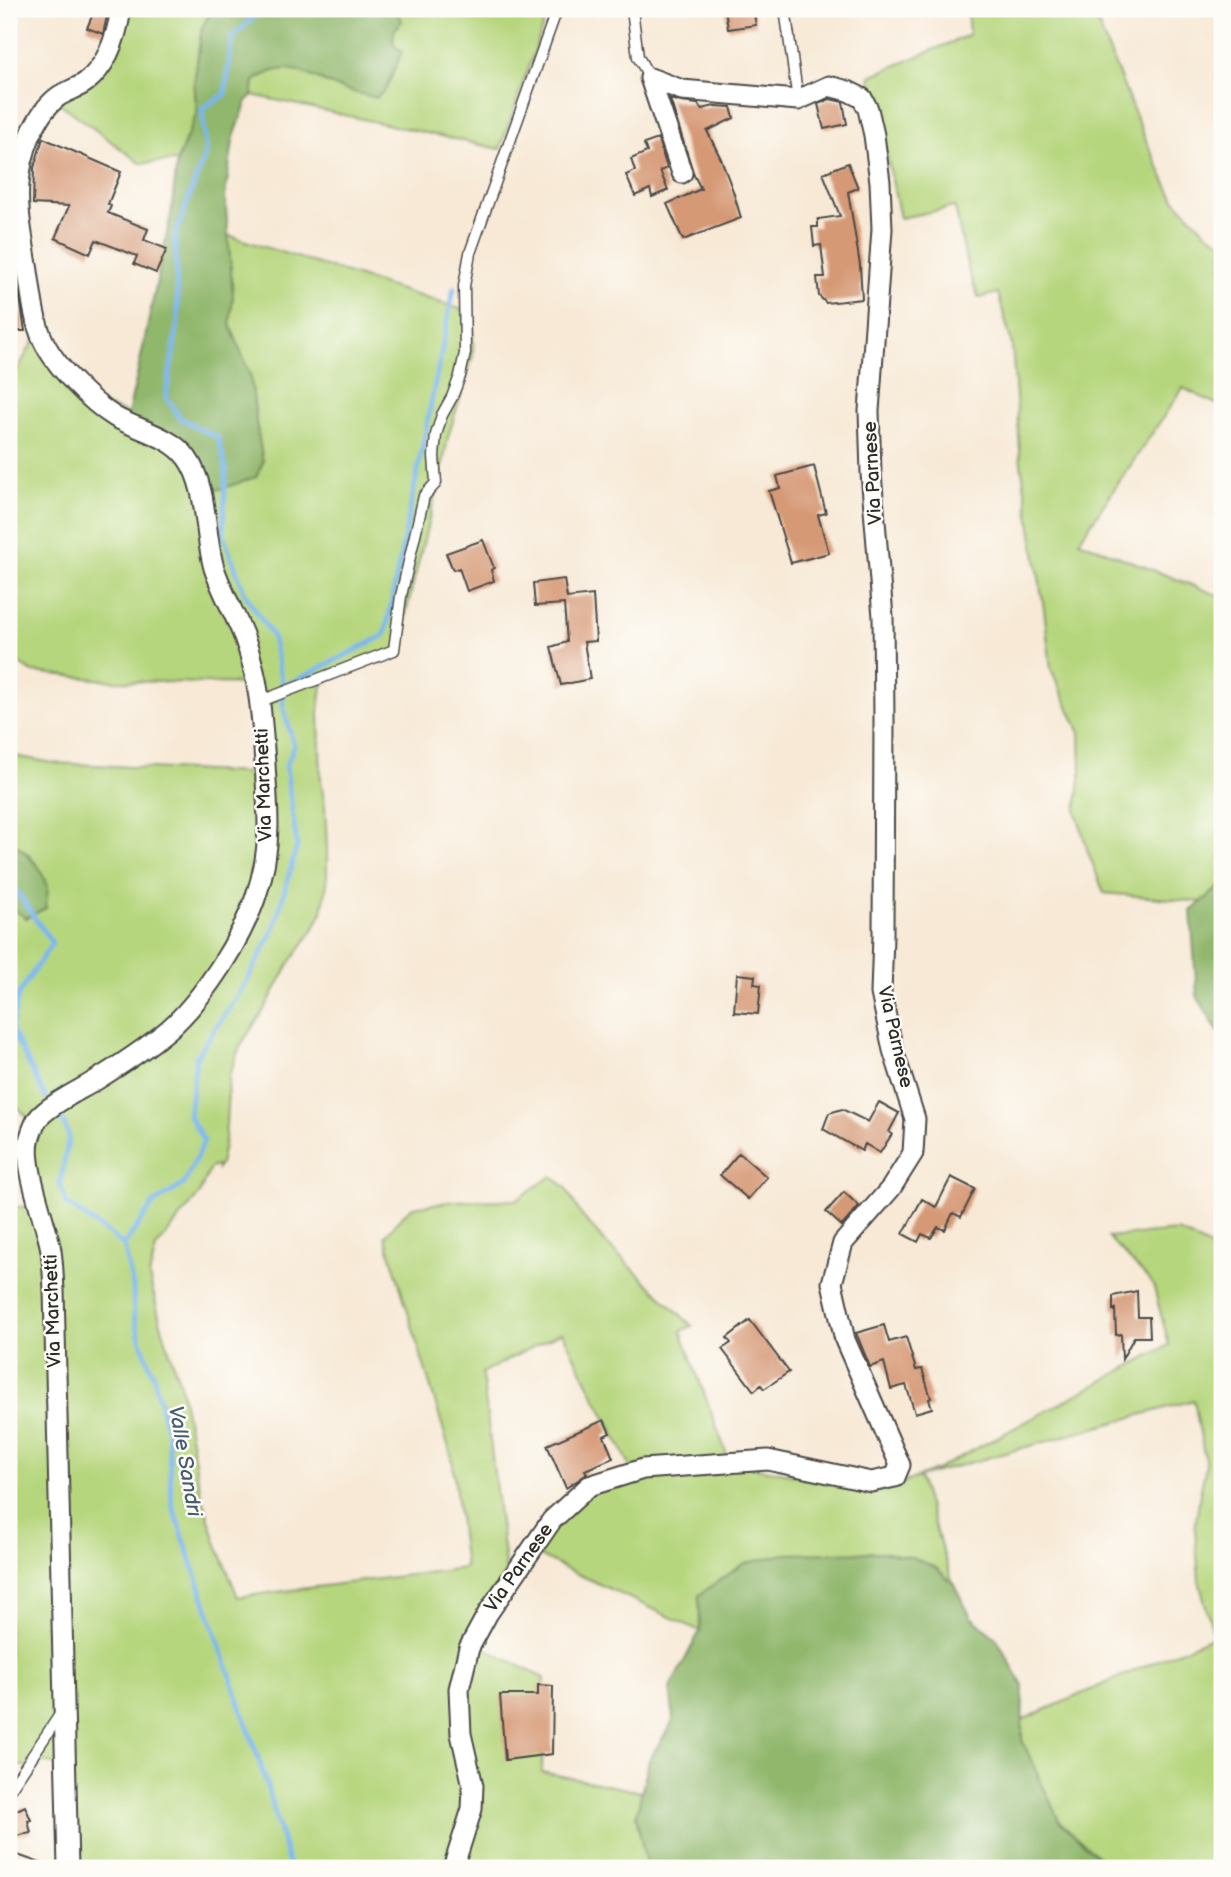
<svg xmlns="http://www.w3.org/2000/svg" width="1231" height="1877" font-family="'Balsamiq Sans',sans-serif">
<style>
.green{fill:#b6d67d;stroke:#708054;stroke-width:2}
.forest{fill:#90b76c;stroke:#5e714c;stroke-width:2}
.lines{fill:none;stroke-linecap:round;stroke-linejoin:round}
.stream{stroke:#7ab6ec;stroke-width:5}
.building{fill:#d69976}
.service-casing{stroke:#4a4845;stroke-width:13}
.minor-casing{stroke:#4a4845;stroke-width:23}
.service{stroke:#fff;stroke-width:10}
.minor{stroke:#fff;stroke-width:19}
.labels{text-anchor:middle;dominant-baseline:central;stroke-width:5;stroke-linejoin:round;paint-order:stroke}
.street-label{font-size:19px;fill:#2b2b2b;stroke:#fdfcf7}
.water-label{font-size:21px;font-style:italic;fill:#475c6f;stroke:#fdfcf7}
</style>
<rect width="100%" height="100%" fill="#fdfcf7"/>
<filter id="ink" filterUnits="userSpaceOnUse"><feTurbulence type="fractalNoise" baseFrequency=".0143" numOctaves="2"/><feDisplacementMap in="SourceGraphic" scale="14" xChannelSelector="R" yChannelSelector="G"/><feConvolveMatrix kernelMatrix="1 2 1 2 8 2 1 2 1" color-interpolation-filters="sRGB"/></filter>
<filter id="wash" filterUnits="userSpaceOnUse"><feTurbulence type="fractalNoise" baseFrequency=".00686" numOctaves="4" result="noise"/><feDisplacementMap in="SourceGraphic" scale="28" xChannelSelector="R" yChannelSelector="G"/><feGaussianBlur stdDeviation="1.57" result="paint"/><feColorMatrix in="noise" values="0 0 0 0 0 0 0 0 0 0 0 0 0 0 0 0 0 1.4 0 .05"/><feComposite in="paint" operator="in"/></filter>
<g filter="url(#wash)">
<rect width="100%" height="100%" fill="#f7e9d6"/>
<path class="green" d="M122,9H213L202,27L194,84L197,112L177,161L140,163L58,102L93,75Z
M395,9H549L500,149L252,95L254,81C267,72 286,64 301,71C303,72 309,75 311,76C319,81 328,82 337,87L393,44L394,31L401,21Z
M967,9H1092L1146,141L1174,199L1208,234L1222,242V407L1183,388L1079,541L1222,597V885L1202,902L1104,893L1088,852L1076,811L1081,772L1080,733L1051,669L1044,609L1021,464L1012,345L998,293L979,298L968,270L955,207L900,218L870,76L969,35Z
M227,235L473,313V356L448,437L443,463L397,649L341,673L322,685L319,712L321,782L325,806L327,848V883L322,912L313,930L289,964L264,1010L240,1046L229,1076L225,1139L220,1165L217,1169V1166L210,1168L199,1194L156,1248L149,1276L161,1324L181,1388L201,1493L216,1542L238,1597L465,1568L452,1458L385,1236L403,1215L413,1207L453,1201L516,1200L552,1176L566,1188L581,1215L605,1242L692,1326L681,1331L730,1463L883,1491L938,1469L1169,1345L1153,1284L1108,1237L1178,1231L1222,1253V1868H1110L1059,1821L1022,1740V1720L1214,1636L1199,1581L1195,1529L1200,1493L1206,1466L1194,1400L919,1477L953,1583L935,1567L911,1557L880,1552L844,1554L700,1631L526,1550L558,1509L633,1471L562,1332L482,1373L506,1573L487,1598L474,1625V1643L544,1678L542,1772L642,1792L636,1816L647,1868H458L446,1859L405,1868H67L62,1765L39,1762L36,1768L9,1764V1208L41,1205L30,1156L36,1126L9,1098V906L27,918L48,888C41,871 30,847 9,845V755L53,763L266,774L258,684L114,681L33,672L9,658V385L40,329L98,403L263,462L256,422L251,378L230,324L233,295Z"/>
<path class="forest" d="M213,9H395L402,21L394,31L393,44L402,52L386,89L376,98C363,94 350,92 337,87C305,75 288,57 254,81L252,95L247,101L233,140L225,196L233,295L230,324L251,378L256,422L263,462L256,477L221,489L201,488L189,459L126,422L137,376L171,214L177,161L197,112L194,84L202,27Z
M9,845L18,846L39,867L48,888L46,908L26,918L9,906Z
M1222,885V1038L1197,996L1191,911Z
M880,1552L911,1557L935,1567L953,1583L971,1617L997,1639L1023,1686L1022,1740L1059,1821L1110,1868H647L636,1816L649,1760L674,1720L670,1688L700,1631L699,1595L743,1564L785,1554Z"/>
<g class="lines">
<path class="stream" d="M283,687L385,635L454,288
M9,880L52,943L18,995L11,1029L46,1098
M63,1121L69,1136L60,1184L66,1203L124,1245L133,1287L134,1315L140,1339L154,1377L168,1435L172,1504L264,1775L290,1868
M124,1245L153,1204L184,1184L204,1141L189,1116L196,1057L246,983L274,929L297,846L286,766L294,746L283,706V687L272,635L245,594L223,534L226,469L218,438L180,418L166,397L178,322L175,236L206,152L202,108L225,95L232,38L262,9"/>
</g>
<g id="blocks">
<path class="building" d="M95,9H104L108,11L103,34L87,28Z
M725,9H753L756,25L728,29Z
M670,99L681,102L698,104L701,109L715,106L731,107L734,118L707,131L721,159L733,191L741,218L683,240L667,204L701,189L694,175Z
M830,99L843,102L847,124L824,129L818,104Z
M43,138L121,172L108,204L111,206L108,213L148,229L144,240L167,249L156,273L134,264L137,256L96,240L90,254L55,238L69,206L33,204L34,168Z
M658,139L667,168L660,171L668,190L652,197L650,189L635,196L626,175L635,171L631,159L647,152L644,144Z
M848,163L858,188L848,192L860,265L862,299L826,303L819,296L817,277H825L821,245L814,246L812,227H818V219L840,216L823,173Z
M19,292L25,331H9V294Z
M814,466L826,513L818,515L829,553L791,563L769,491L780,488L777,476Z
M483,540L494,568L491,570L494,581L467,591L459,568L453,570L446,553Z
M564,579L567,598L593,595L596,641L584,642L590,679L561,685L551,647L567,642L564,604L535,606L533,583Z
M737,974L755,976L754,984L761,985L758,1014L734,1012Z
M879,1102L899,1113L889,1132L892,1134L880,1153L865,1144L862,1151L823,1129L829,1113L842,1109L868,1122Z
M739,1153L767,1177L748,1199L720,1175Z
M951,1177L975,1189L961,1217L953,1213L945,1230L938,1227L931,1238L922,1234L918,1242L903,1234L922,1199L936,1207Z
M844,1192L859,1206L842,1226L826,1212Z
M1137,1291L1138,1317H1149L1150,1337H1134L1122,1359L1121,1334L1116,1335L1115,1309L1113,1310V1296Z
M750,1320L789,1372L764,1389L761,1385L754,1391L722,1349L731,1343L727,1338Z
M884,1325L889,1342L906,1337L916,1370L922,1369L931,1398L929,1399L932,1408L915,1413L906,1385L891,1389L884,1362L870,1367L856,1333Z
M604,1420L610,1433L604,1436L613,1458L585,1470L587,1474L566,1488L547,1445Z
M538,1685L553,1686L552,1754L505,1760L500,1695H538Z
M9,1803L17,1810L25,1806L31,1820L28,1821L31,1833L9,1837Z
M9,1852L49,1866L48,1868H9Z"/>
</g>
</g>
<g filter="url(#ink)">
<use href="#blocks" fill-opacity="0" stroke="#4a4845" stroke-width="2"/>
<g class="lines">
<defs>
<path id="service" d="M632,9L638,57L650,78
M785,9L798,100
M261,701L394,650L401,596L424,496L436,483L434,456L436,435L442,415L452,397L460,376L465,353L464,286L470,253L557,9
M9,1791L61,1713"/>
<path id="minor" d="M68,1868L54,1290C53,1275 53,1259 50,1245C44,1218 24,1166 29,1141C30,1136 34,1125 37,1120C47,1106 78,1091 93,1082C119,1066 145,1049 168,1030C189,1012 206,989 221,966C249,922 268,878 268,825C268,805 266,784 265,764C262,720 260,680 244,637C235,614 222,592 214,568C204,534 208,487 187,458C171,436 138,430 115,417C91,402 55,366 43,340C32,316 31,286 26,259C22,234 17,209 19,184C21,154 34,114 59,96C67,91 78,88 86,82C108,65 117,35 121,9
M453,1868L472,1809L473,1786L461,1734L459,1689L469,1648L488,1613L552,1520L589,1486L643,1469L768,1460L871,1482L895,1477L900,1465L845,1340L832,1283L843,1243L891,1188L913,1153L915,1119L893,1050L881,993L883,936L884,719L883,617L871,473L869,411L882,229L880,182L874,135L868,109L862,98L848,91L829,86L798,100L682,90L650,78L682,173"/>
</defs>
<use href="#service" class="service-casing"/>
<use href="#minor" class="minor-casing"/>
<use href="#service" class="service"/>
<use href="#minor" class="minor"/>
</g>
</g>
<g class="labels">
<g class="street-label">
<text transform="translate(873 473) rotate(-93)">Via Parnese</text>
<text transform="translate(264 785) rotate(-92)">Via Marchetti</text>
<text transform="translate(895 1037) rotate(77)">Via Parnese</text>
<text transform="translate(53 1311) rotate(-92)">Via Marchetti</text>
<text transform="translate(519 1568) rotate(-55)">Via Parnese</text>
</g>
<g class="water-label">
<text transform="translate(185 1461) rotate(80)">Valle Sandri</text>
</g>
</g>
<rect width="1231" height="1877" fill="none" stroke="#fdfcf7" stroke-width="35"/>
</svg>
